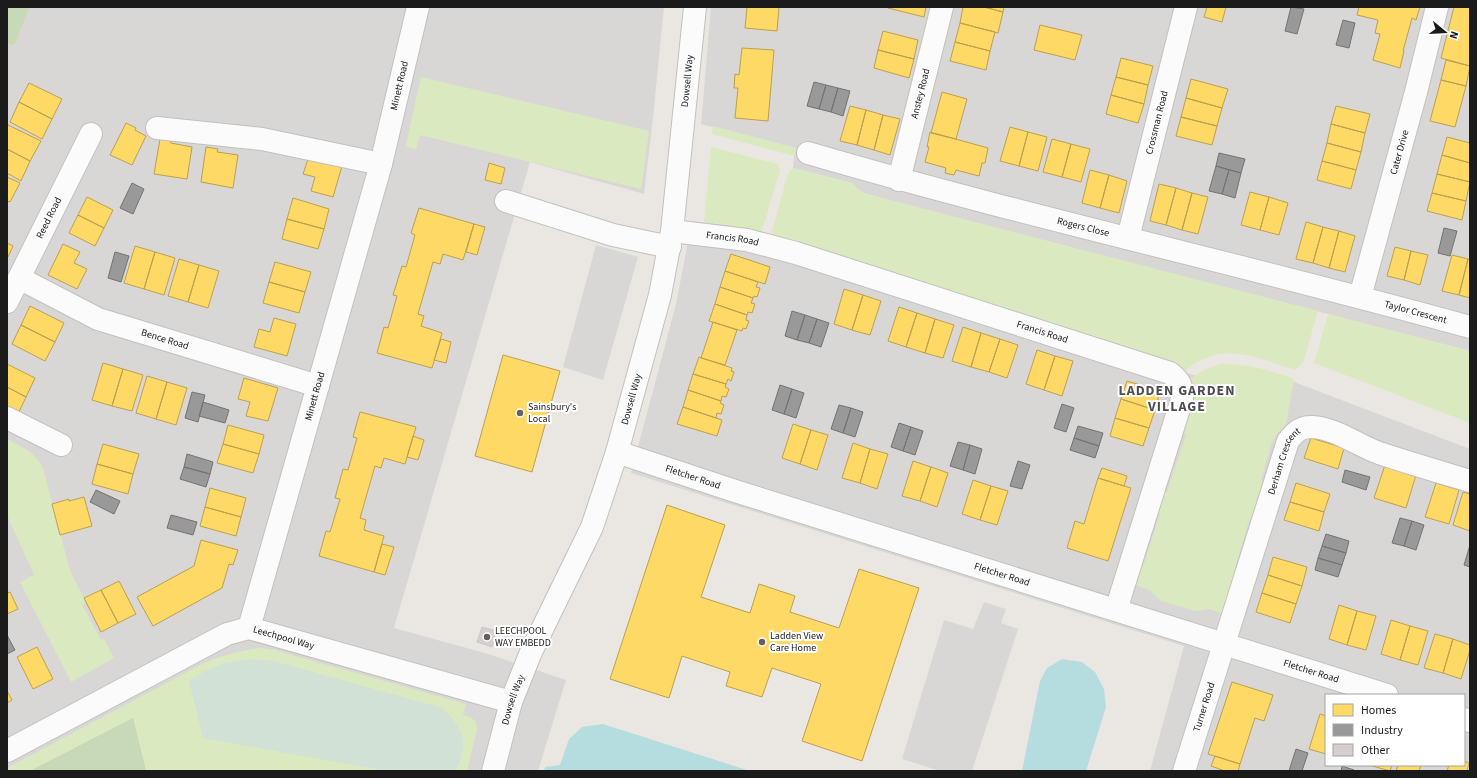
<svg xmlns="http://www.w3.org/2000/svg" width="1477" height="778" font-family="'Source Sans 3',sans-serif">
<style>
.residential{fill:#d9d7d5;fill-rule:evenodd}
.grass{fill:#dbe9c0}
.forest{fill:#c8d9b7}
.wetland{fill:#d1e1d5}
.parking{fill:#d8d7d5}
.water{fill:#b5dcdf}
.homes{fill:#ffd966;stroke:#bba050}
.industry{fill:#999;stroke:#737373}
.building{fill:#d5d0ce;stroke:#cdc8c4}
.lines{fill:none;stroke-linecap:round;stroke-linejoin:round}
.minor-casing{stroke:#c2c1bf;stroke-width:24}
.minor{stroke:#fcfbfb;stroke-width:22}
.poi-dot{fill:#636261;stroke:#fff;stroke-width:1.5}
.labels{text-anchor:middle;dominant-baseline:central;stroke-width:4;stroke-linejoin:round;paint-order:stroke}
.street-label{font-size:10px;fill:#1b1b1b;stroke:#fff}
.poi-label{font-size:10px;fill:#1b1b1b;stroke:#fff;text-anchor:start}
.district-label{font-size:14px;font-weight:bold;letter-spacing:1px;fill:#4e4e4e;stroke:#fff}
</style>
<rect width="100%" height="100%" fill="#eae7e3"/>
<path class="residential" d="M30,7H664L653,118L644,194L530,162L394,628L485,653L566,680L538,771H7V44L14,46Z
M711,7H1470V351L866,194L859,190L852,183L793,168L795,148L701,124Z
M692,221L728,225L761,234L1183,372L1235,387L1268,372L1470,449V771H1150L1184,646L631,473L676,304ZM1326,695H1464V765H1326Z"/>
<path class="grass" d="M421,77L649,131L641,189L420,135L416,149L407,147L406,145Z
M713,126L796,148L794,156L712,134Z
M711,147L778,164L780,170L761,234L728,225L704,222Z
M793,168L852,183L859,190L866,194L1318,311L1303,363L1295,370C1268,361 1232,345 1204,359C1196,362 1189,368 1183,372L770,238L788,173Z
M1328,314L1470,351V423L1314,363Z
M1220,364C1246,363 1270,370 1294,379L1286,424L1277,434L1272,442L1261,479L1267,488L1259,512L1250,518L1235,567L1237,573L1223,614L1210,609L1196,611L1161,601L1150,590L1128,583L1135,566L1143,567L1160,514L1157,511L1163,493L1167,492L1186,436L1183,431C1188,413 1198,398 1188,380L1204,370Z
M7,439C23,448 34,451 43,468L70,571L86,603L82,605L101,640L104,639L114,658L71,682L20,582L34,575L7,515Z
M259,648L274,650L466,704L463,715C472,717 477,720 477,729L467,771H146L133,718L30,771H7V768L202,664C221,656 238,651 259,648Z"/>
<path class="forest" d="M7,7H30L14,46L7,44Z
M133,718L146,771H30Z"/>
<path class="wetland" d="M247,659L274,661L442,708C456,722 467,733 462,754C460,762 459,766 454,771H386L203,738L189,681L205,671L222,664Z"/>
<path class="parking" d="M596,245L638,257L603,380L563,367Z
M984,602L1006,609L1001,623L1018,629L972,771H940L902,759L944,620L973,629Z"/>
<path class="water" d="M1062,659L1082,662L1095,672L1104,689L1106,707L1086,771H1022L1040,681L1047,668Z
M603,724L750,771H544L545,767L560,765L569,739L582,727Z"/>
<path class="homes" d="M747,7H779L777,31L745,28Z
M888,7H926L924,17L888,8Z
M963,7H984L1003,12L998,33L960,23Z
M984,7H1004L1003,12Z
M1207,7H1226L1222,22L1204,17Z
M1359,7H1420L1416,20L1412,18L1403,51H1404L1400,68L1373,60L1380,34L1375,33L1378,20L1357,15Z
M1454,7H1470V66L1441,58Z
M960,23L995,32L990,51L955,42Z
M1040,25L1082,35L1075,60L1034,50Z
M883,31L918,40L914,59L878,50Z
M955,42L990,51L986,70L950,61Z
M742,48L774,50L768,121L735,118L738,88H734L735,74L739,75Z
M878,50L914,59L909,78L874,68Z
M1121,58L1153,66L1148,85L1116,77Z
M1446,60L1470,66L1466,86L1441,80Z
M1116,77L1148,85L1144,104L1111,95Z
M1191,79L1228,89L1222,108L1186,98Z
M1441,80L1466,86L1455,127L1430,121Z
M29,83L62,99L52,119L19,102Z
M942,92L967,99L956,139L931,133Z
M1111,95L1144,104L1138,123L1106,114Z
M1186,98L1222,108L1217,126L1181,117Z
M19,102L52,119L42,139L10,122Z
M850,106L866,110L857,145L840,141Z
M1336,106L1370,114L1365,133L1331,124Z
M866,110L883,115L874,150L857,145Z
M883,115L900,119L890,155L874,150Z
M1181,117L1217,126L1212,145L1176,136Z
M126,123L136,128L135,130L146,136L132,165L110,155Z
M1331,124L1365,133L1361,152L1327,143Z
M8,125L41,141L30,161L7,149V127Z
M1010,127L1028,132L1019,166L1000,161Z
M930,132L988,148L985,163H982L979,176L956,170L954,175L945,173L946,168L925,162L929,147H927Z
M1028,132L1047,137L1038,171L1019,166Z
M1447,137L1470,143V163L1442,155Z
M160,139L171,141V143L192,147L187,179L154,174Z
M1052,139L1071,144L1062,177L1043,172Z
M1327,143L1361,152L1356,170L1322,161Z
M1071,144L1090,149L1081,182L1062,177Z
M206,147L218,149L217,152L238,155L233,188L201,182Z
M7,149L30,161L21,181L7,173Z
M1442,155L1470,163V182L1437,174Z
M309,156L342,166L333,197L311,191L315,177L303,174Z
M1322,161L1356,170L1351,189L1317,180Z
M489,163L505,168L501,184L485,180Z
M1090,170L1109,175L1100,208L1082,203Z
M1437,174L1470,182L1466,201L1432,193Z
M1109,175L1127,181L1119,213L1100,208Z
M7,177L20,183L10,202L7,201Z
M1159,184L1176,188L1166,225L1150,221Z
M1176,188L1192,193L1182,230L1166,225Z
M1250,192L1269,197L1260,230L1241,225Z
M1192,193L1208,197L1198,234L1182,230Z
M1432,193L1466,201L1462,220L1427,211Z
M87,197L113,210L104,228L78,215Z
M1269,197L1288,203L1279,235L1260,230Z
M293,198L329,209L324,229L287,219Z
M419,208L474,224L463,260L443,254L440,264L433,262L418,314L424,316L421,326L442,333L432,368L377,353L384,327L388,328L397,296L393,295L402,266L406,267L415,235L411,233Z
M78,215L104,228L95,246L69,233Z
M287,219L324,229L318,249L282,239Z
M1306,222L1323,227L1313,263L1296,259Z
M474,224L485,227L477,255L466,252Z
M1323,227L1339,231L1329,268L1313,263Z
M1339,231L1355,236L1345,272L1329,268Z
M7,243L13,246L8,257L7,256Z
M63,244L80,252L74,263L87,269L77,289L48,275Z
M135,246L155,252L144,289L124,283Z
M1395,247L1411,251L1404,280L1387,276Z
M1411,251L1428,255L1420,285L1404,280Z
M155,252L175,258L164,295L144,289Z
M731,254L770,267L765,284L725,271Z
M1452,255L1468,259L1459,295L1442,291Z
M179,259L199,265L188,302L168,296Z
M1468,259L1470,260V298L1459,295Z
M275,262L311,272L305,292L269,282Z
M199,265L219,271L208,308L188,302Z
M725,271L758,282L756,287L760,288L757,297L754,296L753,298L720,287Z
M269,282L305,292L299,313L263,303Z
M720,287L753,298L751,303L755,304L752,313L748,312L747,315L715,304Z
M844,289L863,295L852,330L834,324Z
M863,295L881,301L870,335L852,330Z
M715,304L747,315L746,320L749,321L746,329L743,328L742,331L709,321Z
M30,306L64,323L55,342L21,325Z
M899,307L917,313L906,347L888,341Z
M917,313L935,319L925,353L906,347Z
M274,318L296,324L287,356L254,347L259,329L270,332Z
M935,319L954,325L943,358L925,353Z
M713,322L737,330L725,365L701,358Z
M21,325L55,342L45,361L12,344Z
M963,327L981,333L971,367L952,361Z
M981,333L1000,339L989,372L971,367Z
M441,339L451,342L446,363L434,360Z
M1000,339L1018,345L1007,378L989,372Z
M1037,350L1055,356L1044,390L1026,384Z
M503,355L560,371L532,472L475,456Z
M1055,356L1073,361L1062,396L1044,390Z
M699,357L732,368L731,371L734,372L731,381L728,379L726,384L693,374Z
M103,363L123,369L112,406L92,400Z
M7,364L35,378L26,397L7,387Z
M123,369L143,375L132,411L112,406Z
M693,374L726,384L725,387L729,389L726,397L722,396L721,401L688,390Z
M147,376L167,382L156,419L136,413Z
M244,378L278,388L268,421L246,416L250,402L238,399Z
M1127,381L1160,391L1155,410L1121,399Z
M167,382L187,388L176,425L156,419Z
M7,387L26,397L17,416L7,411Z
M688,390L721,401L720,403L724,405L721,414L717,413L716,418L683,407Z
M1121,399L1155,410L1149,428L1115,418Z
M683,407L722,420L717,436L677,424Z
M360,412L416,427L405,464L384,458L381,468L375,466L360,518L366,520L364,530L384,536L374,572L319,556L326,531L330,532L340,499L335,498L343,469L348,470L357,438L353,437Z
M1115,418L1149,428L1143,446L1110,436Z
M793,424L811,430L800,464L782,458Z
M228,425L264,435L259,454L223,444Z
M811,430L828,435L817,470L800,464Z
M413,436L424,440L418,460L407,457Z
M1311,438L1344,448L1338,469L1304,458Z
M853,443L870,449L860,483L842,478Z
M103,444L139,454L133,474L97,464Z
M223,444L259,454L253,473L217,463Z
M870,449L888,454L877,489L860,483Z
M913,461L931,467L920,501L902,496Z
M97,464L133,474L128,494L92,484Z
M1385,465L1416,475L1406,508L1374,498Z
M931,467L948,473L937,507L920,501Z
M1102,468L1127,476L1124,486L1098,478Z
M1098,478L1131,488L1108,561L1067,548L1075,521L1084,524Z
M973,480L991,486L980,520L962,514Z
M1296,483L1330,494L1324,512L1290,502Z
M1436,483L1459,490L1449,524L1425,517Z
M991,486L1008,491L997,525L980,520Z
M210,488L246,498L241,517L205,507Z
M1463,492L1470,494V531L1453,525Z
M84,497L92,526L60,535L52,504L69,499V501Z
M1290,502L1324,512L1319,531L1284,520Z
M667,505L725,525L701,597L750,613L759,584L795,596L790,612L839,628L859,569L919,588L862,761L802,741L821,684L772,668L762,697L726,686L730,672L682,656L669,698L610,679Z
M205,507L241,517L236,536L200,526Z
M201,540L238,550L233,565L229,564L222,588L153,626L137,597L194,566Z
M382,544L394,547L385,575L374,572Z
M1273,557L1307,567L1302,586L1268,575Z
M1268,575L1302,586L1296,604L1262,593Z
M119,581L136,614L118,623L101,590Z
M101,590L118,623L101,632L84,598Z
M10,592L18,609L7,614V593Z
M1262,593L1296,604L1290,623L1256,612Z
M1339,605L1357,611L1347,645L1329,639Z
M1357,611L1376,616L1366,650L1347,645Z
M1391,620L1410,626L1400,660L1381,654Z
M1410,626L1428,631L1418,665L1400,660Z
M1435,634L1453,639L1443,673L1424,668Z
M1453,639L1470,645V650L1461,679L1443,673Z
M37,647L53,679L33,689L17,657Z
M1232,682L1273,695L1264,721L1255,718L1240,764L1208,754Z
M7,691L12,700L7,703Z
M1320,714L1326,716V754L1309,749Z
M1215,756L1240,764L1238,771H1225L1211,766Z
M1464,761L1469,763L1467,771H1447L1449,765H1464Z
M1369,765H1392L1390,771Z
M1398,765H1421L1419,771H1396Z"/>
<path class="industry" d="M1291,7L1304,9L1297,34L1285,31Z
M1343,20L1355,23L1349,48L1336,45Z
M814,82L826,85L819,109L807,106Z
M826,85L838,88L831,112L819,109Z
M838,88L850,91L843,116L831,112Z
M1219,153L1245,159L1241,173L1216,166Z
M1216,166L1229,170L1222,194L1209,191Z
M1229,170L1241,173L1235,198L1222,194Z
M132,183L144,189L133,214L120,208Z
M1444,228L1457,231L1450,256L1438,253Z
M115,252L129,256L121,282L108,278Z
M792,311L805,315L797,340L785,336Z
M805,315L817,319L809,343L797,340Z
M817,319L829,323L821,347L809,343Z
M780,385L792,389L784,414L772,410Z
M792,389L804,393L796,418L784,414Z
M192,392L205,395L198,422L185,418Z
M203,402L229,410L225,423L199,416Z
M1062,404L1074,408L1066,432L1054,428Z
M839,405L851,408L843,433L831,429Z
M851,408L863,412L855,437L843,433Z
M899,423L911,427L903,451L891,447Z
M1078,426L1103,433L1099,446L1074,438Z
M911,427L923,431L915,455L903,451Z
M1074,438L1099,446L1095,458L1070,450Z
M958,442L970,445L963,470L950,466Z
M970,445L982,449L975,474L963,470Z
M187,454L213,462L210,474L184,467Z
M1018,461L1030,465L1022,489L1010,486Z
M184,467L210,474L206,487L180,479Z
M1345,470L1370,477L1366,490L1342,482Z
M96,490L120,501L114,514L90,502Z
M171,515L197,522L193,535L167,528Z
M1400,518L1412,521L1404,546L1392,543Z
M1412,521L1424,525L1416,550L1404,546Z
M1326,534L1349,541L1346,553L1322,546Z
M1470,545V567L1464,565Z
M1322,546L1346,553L1342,565L1318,558Z
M1318,558L1342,565L1338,577L1315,570Z
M7,635L15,650L7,654Z
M1296,749L1308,753L1302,771H1289Z
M1342,766L1354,770V771H1341Z"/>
<path class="building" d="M482,627L497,631L492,647L477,642Z"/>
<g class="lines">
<defs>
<g id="minor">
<path d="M157,128L262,139L381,164"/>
<path id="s1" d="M808,153C1027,217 1250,266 1470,327"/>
<path id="s2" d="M899,180L942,7"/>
<path d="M506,201L613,235L670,247"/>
<path id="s3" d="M672,231L747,240L796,253L1170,373C1181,382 1182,385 1182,399L1116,610"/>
<path id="s4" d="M1128,238L1186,7"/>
<path id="s5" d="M19,278L98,319L318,386"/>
<path id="s6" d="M1360,297L1416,92L1437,7"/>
<path id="s7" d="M7,302L91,134"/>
<path d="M7,418L61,445"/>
<path id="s8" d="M617,452L735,491L1387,695"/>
<path id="s9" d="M249,628L381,164L418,7"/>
<path d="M1464,719L1470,721"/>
<path id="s10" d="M7,751L227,634L249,628L511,702"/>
<path id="s11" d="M493,771L511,702L531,652L592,527L617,452L660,295L672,231L695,7"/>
<path id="s12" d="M1184,771L1288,441C1295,432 1301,426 1313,427C1337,429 1357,445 1379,453C1409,463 1440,472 1470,481"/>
</g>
</defs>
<use href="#minor" class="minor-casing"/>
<use href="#minor" class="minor"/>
</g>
<g class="poi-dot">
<circle cx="520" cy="413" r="4"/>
<circle cx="487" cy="637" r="4"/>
<circle cx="762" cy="642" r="4"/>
</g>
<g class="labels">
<g class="street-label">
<text stroke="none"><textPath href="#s11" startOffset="722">Dowsell Way</textPath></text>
<text stroke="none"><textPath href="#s9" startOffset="563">Minett Road</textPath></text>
<text stroke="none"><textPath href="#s2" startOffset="89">Anstey Road</textPath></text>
<text stroke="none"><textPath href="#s4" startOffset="119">Crossman Road</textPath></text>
<text stroke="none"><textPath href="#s6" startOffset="150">Cater Drive</textPath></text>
<text stroke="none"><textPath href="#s7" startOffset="94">Reed Road</textPath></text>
<text stroke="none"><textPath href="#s1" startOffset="285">Rogers Close</textPath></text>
<text stroke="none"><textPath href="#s3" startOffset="61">Francis Road</textPath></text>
<text stroke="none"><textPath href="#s1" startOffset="628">Taylor Crescent</textPath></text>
<text stroke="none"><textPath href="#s3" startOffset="385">Francis Road</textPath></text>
<text stroke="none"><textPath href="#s5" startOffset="159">Bence Road</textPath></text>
<text stroke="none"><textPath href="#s9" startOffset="241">Minett Road</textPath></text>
<text stroke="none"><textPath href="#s11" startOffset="398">Dowsell Way</textPath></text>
<text stroke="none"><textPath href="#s12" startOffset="326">Derham Crescent</textPath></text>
<text stroke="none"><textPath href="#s8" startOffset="80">Fletcher Road</textPath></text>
<text stroke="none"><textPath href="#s8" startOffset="404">Fletcher Road</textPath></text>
<text stroke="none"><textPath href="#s10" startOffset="308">Leechpool Way</textPath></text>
<text stroke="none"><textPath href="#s8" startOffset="728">Fletcher Road</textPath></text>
<text stroke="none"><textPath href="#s11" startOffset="74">Dowsell Way</textPath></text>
<text stroke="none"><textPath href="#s12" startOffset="67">Turner Road</textPath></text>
</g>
<g class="poi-label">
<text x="528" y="407">Sainsbury's<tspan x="528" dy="12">Local</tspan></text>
<text x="495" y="631">LEECHPOOL<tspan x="495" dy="12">WAY EMBEDD</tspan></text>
<text x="770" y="636">Ladden View<tspan x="770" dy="12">Care Home</tspan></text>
</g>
<g class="district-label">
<text x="1177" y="391">LADDEN GARDEN<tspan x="1177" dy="16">VILLAGE</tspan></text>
</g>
</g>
<rect width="1477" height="778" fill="none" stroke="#1b1b1b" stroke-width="16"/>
<rect x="1325" y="694" width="140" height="72" fill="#ffffff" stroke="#a4a4a4"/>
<rect x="1333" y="704" width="20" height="12" fill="#ffd966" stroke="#a4a4a4"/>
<text x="1361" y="714" font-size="12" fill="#1b1b1b">Homes</text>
<rect x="1333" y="724" width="20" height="12" fill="#999999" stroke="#a4a4a4"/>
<text x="1361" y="734" font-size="12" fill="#1b1b1b">Industry</text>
<rect x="1333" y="744" width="20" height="12" fill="#d5d0ce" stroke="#a4a4a4"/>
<text x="1361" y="754" font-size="12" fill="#1b1b1b">Other</text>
<g transform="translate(1445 32) rotate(108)" stroke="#ffffff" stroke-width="3" paint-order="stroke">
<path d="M0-3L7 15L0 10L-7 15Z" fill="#1b1b1b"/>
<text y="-6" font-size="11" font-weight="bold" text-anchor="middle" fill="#1b1b1b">N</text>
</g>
</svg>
